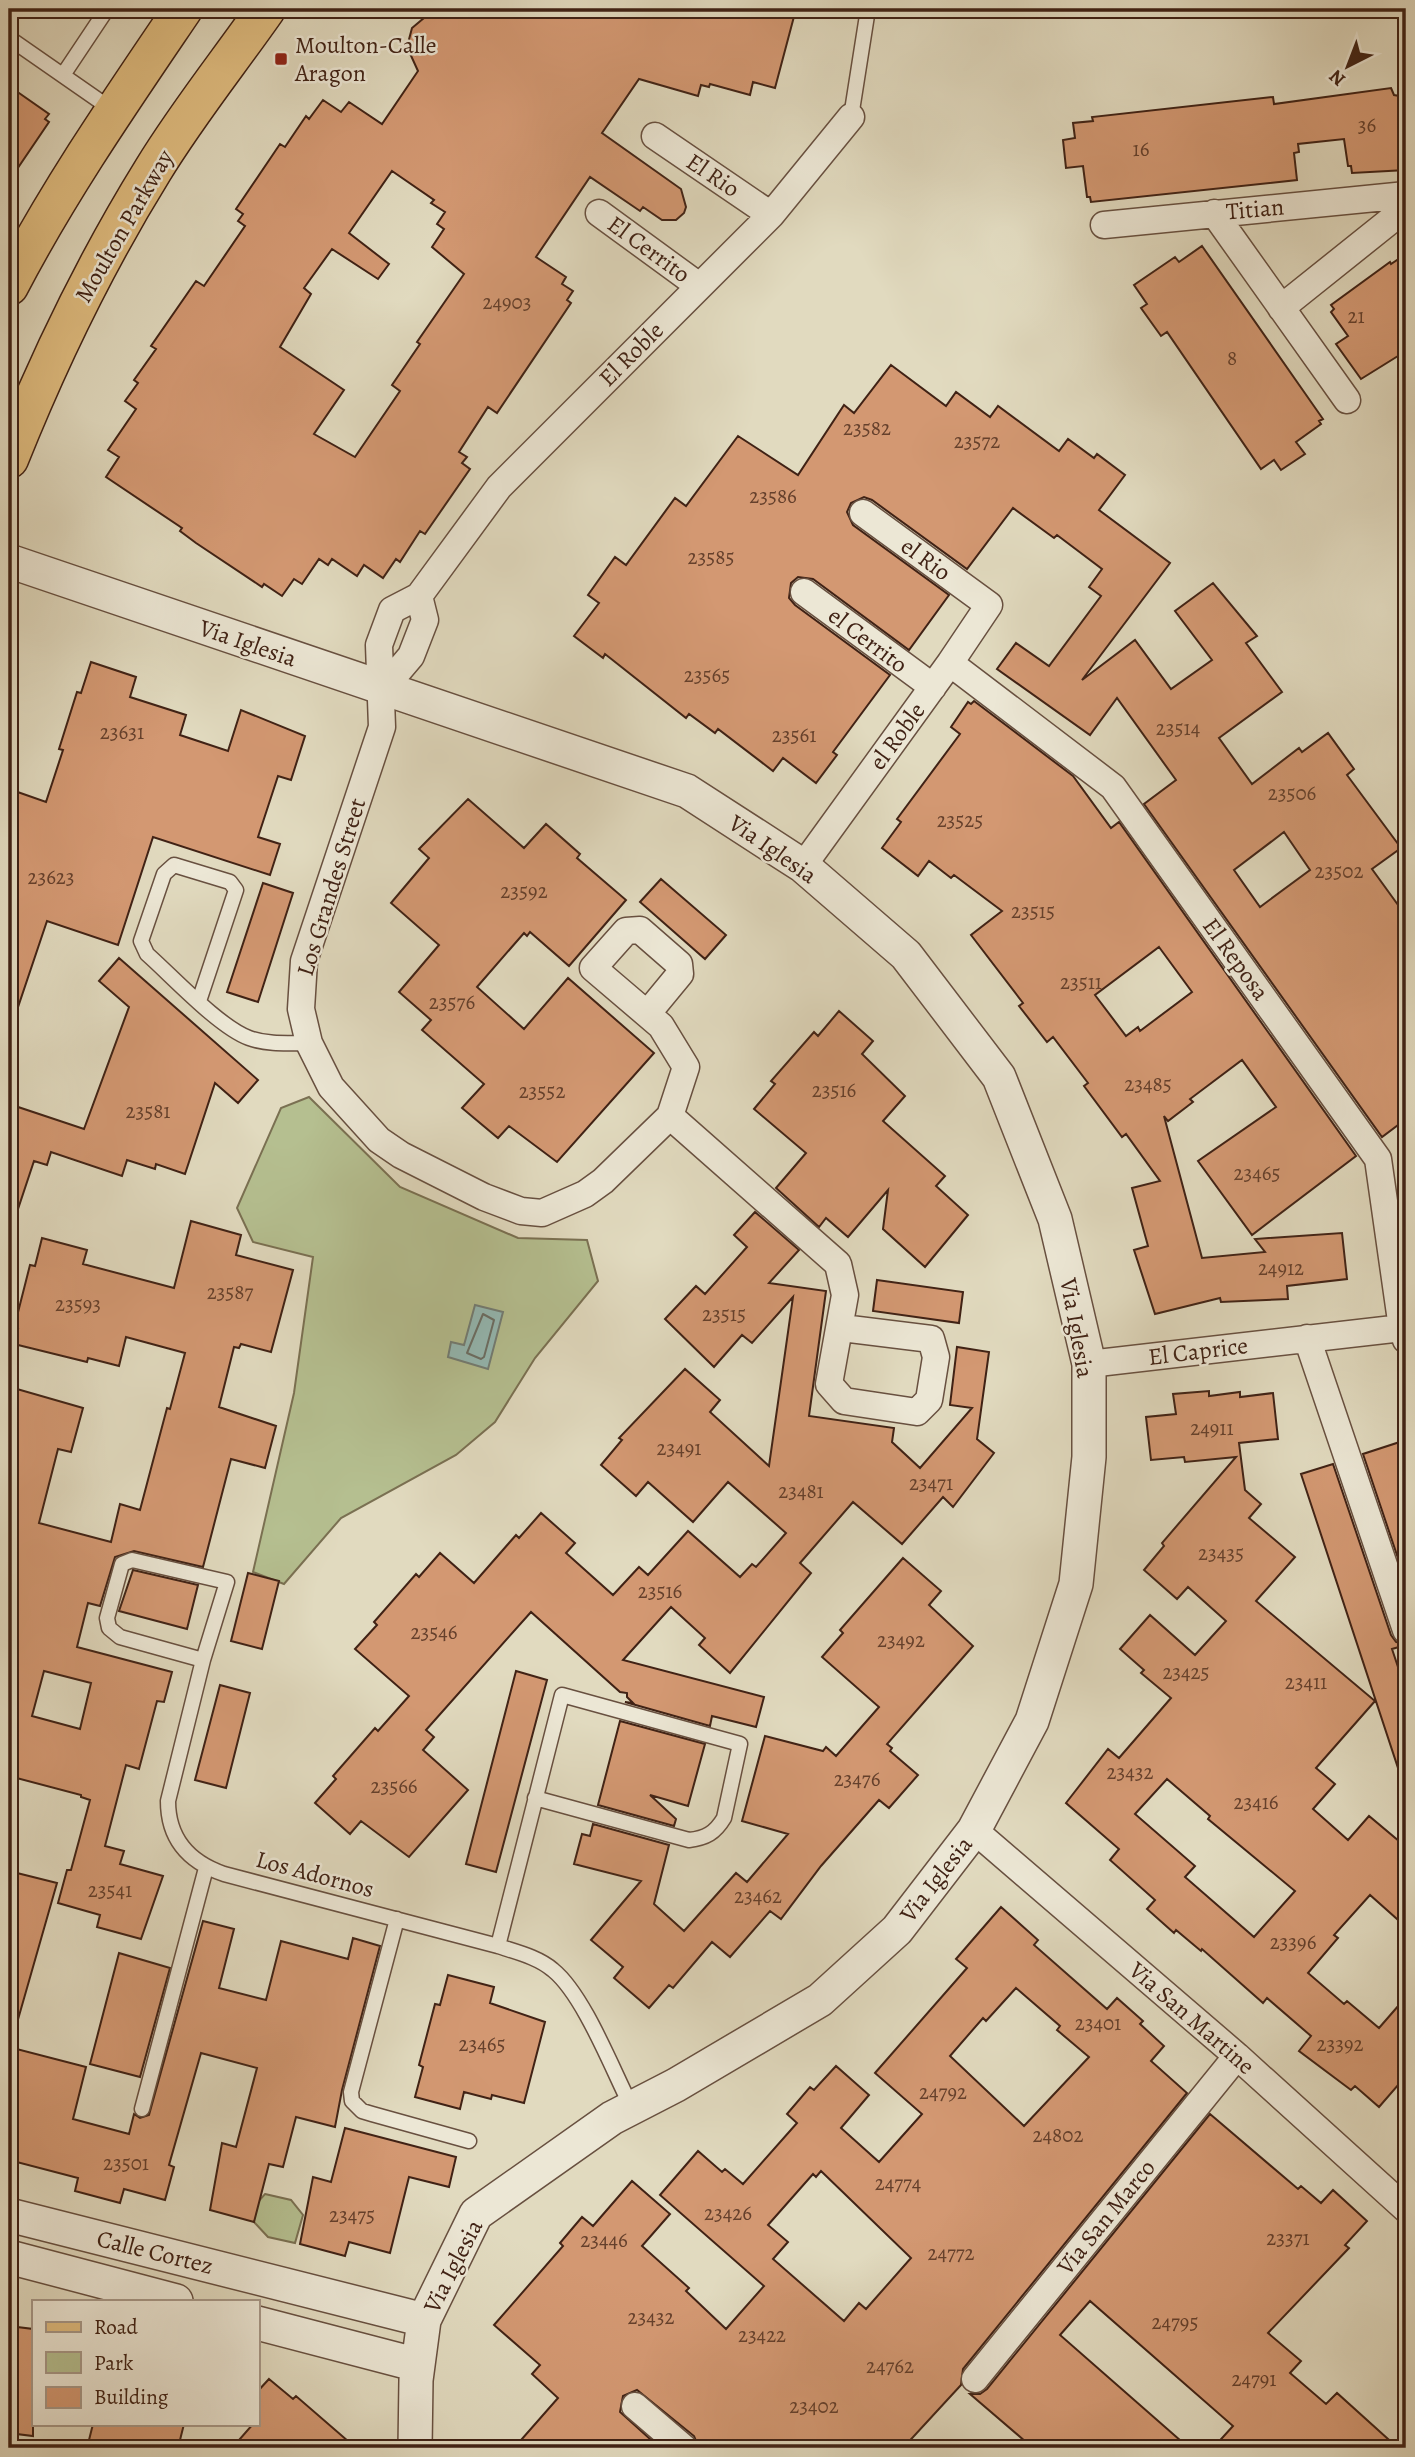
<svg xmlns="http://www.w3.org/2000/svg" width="1415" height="2457" font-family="Alegreya,serif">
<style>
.green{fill:#b5bf90;stroke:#7a7052;stroke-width:2}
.water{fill:#94bab5;stroke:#727d75;stroke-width:2}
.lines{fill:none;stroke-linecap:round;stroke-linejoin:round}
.shore{stroke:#6a6e65;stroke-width:2}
.building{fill:#d39872;stroke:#402215;stroke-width:2;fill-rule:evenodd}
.service-casing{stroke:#685040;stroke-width:17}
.minor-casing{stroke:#685040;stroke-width:29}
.tertiary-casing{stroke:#685040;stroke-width:36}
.primary-casing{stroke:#402215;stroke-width:41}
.service{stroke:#ece7d5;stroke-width:14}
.minor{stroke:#ece7d5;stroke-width:26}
.tertiary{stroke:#ece7d5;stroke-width:33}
.primary{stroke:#e0bd80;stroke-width:38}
.poi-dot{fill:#8f2418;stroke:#ece7d5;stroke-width:2.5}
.labels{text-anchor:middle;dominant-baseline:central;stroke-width:5;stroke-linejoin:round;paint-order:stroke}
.number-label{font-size:21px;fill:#65402c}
.poi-label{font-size:24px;fill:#402215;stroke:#ece7d5;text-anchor:start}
.street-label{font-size:24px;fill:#402215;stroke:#ece7d5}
</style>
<rect width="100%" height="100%" fill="#e1dabf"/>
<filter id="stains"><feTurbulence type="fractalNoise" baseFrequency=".00286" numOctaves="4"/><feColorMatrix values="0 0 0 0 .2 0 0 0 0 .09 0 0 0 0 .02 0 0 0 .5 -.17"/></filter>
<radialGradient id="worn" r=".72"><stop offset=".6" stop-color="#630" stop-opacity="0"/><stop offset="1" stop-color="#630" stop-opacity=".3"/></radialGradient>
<path class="green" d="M309,1097L400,1187L518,1238L587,1240L598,1281L535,1358L495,1422L456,1455L341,1518L284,1584L253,1572L294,1393L313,1257L253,1242L237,1208L281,1108Z
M265,2194L291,2200L303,2215L295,2243L268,2237L253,2221L257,2203Z"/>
<path class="water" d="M475,1305L503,1312L488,1369L448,1357L451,1342L464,1345Z"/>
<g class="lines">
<path class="shore" d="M483,1314L494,1320L484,1357L481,1359L467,1353Z"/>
</g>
<path class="building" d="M461,9H796L775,88L753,82L750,95L710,84L709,87L701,85L698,96L639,79L602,133L681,189L686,207L684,213L676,220H662L643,207L640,211L590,177L536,257L566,277L562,284L573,291L567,300L571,303L497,413L488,407L459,452L467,457L462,463L470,469L425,534L420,531L400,562L396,559L383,578L364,565L357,576L332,559L328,565L319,559L302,584L294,579L282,596L264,584L262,587L196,543L180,531L182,528L106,477L119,457L108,450L136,409L125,401L138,383L134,380L156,349L151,346L196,281L204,286L245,226L238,221L243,214L236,209L280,144L285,147L306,116L309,119L323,100L341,112L349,102L382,124L418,71L407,47L412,28L424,18L434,15L455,18ZM392,171L434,200L431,203L445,212L437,224L444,229L432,247L464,274L417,342L420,344L392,385L400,391L355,457L314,434L344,390L280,347L311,294L304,288L332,249L378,279L389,264L349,233Z
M9,86L49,114L45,119L49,122L9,181Z
M1391,88L1394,95L1406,97V170L1352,173L1351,166H1348L1344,139L1298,144L1299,152L1294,153L1297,180L1091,202L1090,197H1087L1083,166L1066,168L1063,140L1075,138L1073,123L1093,121L1092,117L1273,97L1274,104Z
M1202,246L1323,419L1319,421L1321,424L1296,442L1305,454L1281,470L1274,460L1261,469L1167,332L1161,336L1141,308L1147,304L1134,285L1175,257L1179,262Z
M1406,254V351L1361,379L1336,344L1348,336L1331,312L1334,309L1331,305L1390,262L1391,264Z
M891,365L946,406L956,392L990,417L998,406L1059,451L1068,439L1094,458L1097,454L1125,475L1099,510L1170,563L1082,680L1135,640L1171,689L1212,660L1175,611L1213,583L1257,636L1246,643L1282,692L1219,738L1252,784L1299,748L1302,752L1328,733L1354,769L1347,775L1401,848L1372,869L1406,916V1119L1382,1137L1144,804L1176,780L1117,698L1090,735L997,669L1016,643L1049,666L1101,596L1089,587L1102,569L1057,535L1054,538L1013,508L967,569L872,500L864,497L851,503L847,512L853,525L949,595L909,650L813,579L798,577L791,583L789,598L795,605L890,675L833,752L837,755L816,783L783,758L773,771L718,729L715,733L689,714L686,718L605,654L603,658L574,636L599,603L588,595L615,557L626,565L675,498L686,506L738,436L798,475L844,405L854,413ZM1284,832L1310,870L1260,907L1234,870Z
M91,662L136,677L130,697L186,715L180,735L228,751L241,710L305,736L291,780L278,776L258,837L280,844L270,875L153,837L118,945L47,921L13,1022L9,1021V789L46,802L63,750L59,749L77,692L81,693Z
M974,701L1073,776L1111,828L1119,822L1356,1156L1252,1235L1198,1161L1276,1107L1242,1060L1190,1099L1193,1102L1168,1121L1164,1116L1202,1258L1265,1252L1255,1239L1342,1233L1347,1279L1287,1286L1288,1299L1221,1302L1220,1298L1155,1314L1134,1250L1148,1246L1132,1188L1160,1181L1126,1134L1122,1137L1084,1086L1088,1083L1053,1037L1047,1042L1019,1006L1023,1003L971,935L1002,911L954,875L951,878L929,861L918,876L882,848L901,822L897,819L960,734L951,727L968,702L971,704ZM1159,947L1192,992L1140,1031L1138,1027L1126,1036L1095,995Z
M468,799L524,848L546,824L580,854L577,858L626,900L569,966L530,932L527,936L524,933L477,987L524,1029L568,978L654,1053L557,1162L509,1126L498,1138L462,1108L484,1084L422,1030L431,1020L399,992L439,945L391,903L429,858L419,849Z
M661,879L726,935L705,959L640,902Z
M263,883L293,893L258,1002L227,992Z
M119,958L258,1080L238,1103L215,1083L185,1174L156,1164L155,1169L127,1160L122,1176L51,1152L47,1165L34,1161L13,1224L9,1223V1104L84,1129L129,1007L99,981Z
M839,1011L873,1041L862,1054L905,1096L883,1121L945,1176L936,1186L968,1215L925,1267L883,1229L888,1190L848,1237L826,1218L819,1227L776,1188L806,1153L754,1109L775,1084L771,1081L814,1032L818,1036Z
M755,1212L799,1250L769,1283L826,1291L809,1416L894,1428L892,1442L920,1468L972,1408L950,1405L957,1347L989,1352L977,1439L994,1453L953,1507L943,1497L902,1544L853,1502L800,1563L811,1573L730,1673L699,1645L705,1638L671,1607L623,1660L764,1697L756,1727L712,1716L710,1726L625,1702L633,1703L627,1697V1693L620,1692L531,1612L426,1730L434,1737L423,1750L468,1790L409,1857L361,1821L350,1834L315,1803L336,1779L333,1776L375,1728L378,1731L409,1696L355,1649L377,1625L374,1622L416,1574L419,1577L440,1553L474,1583L516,1535L519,1538L541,1513L575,1543L566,1553L613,1595L639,1567L648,1575L688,1531L740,1577L752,1564L756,1567L786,1533L728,1482L693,1522L648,1482L636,1496L601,1465L622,1440L619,1438L685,1369L720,1400L710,1412L769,1466L793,1297L752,1343L742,1335L714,1367L665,1319L696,1286L705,1294L747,1247L734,1235Z
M191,1221L241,1235L236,1255L293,1270L271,1352L241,1344L239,1348L234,1347L219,1407L276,1426L265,1468L231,1459L203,1567L134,1551L115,1557L100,1606L88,1603L77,1647L172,1672L164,1702L157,1701L139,1769L126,1765L105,1846L124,1851L120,1864L163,1876L141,1939L97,1927L100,1915L58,1903L67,1870H71L90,1800L81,1797V1795L9,1776V1421L17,1389L83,1408L71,1452L58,1449L39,1523L111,1542L120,1504L140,1510L167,1408L170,1409L185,1353L126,1337L119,1366L88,1358L87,1362L14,1344L18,1329L14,1328L30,1265L35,1266L42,1238L87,1250L83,1264L174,1288ZM44,1671L91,1683L80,1729L32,1716Z
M877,1280L963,1292L959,1323L873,1311Z
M1209,1391V1396L1240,1392V1397L1273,1393L1278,1439L1239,1443L1245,1490L1261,1504L1249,1518L1295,1557L1256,1601L1375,1701L1316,1768L1335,1784L1313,1809L1348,1840L1369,1816L1406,1847V1927L1370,1895L1334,1935L1338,1938L1308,1973L1344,2004L1347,2001L1379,2028L1406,1997V2076L1379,2107L1355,2086L1351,2090L1299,2051L1311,2036L1267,1998L1263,2003L1202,1949L1201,1951L1176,1930L1174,1933L1147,1909L1155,1900L1110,1860L1119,1849L1066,1803L1108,1749L1119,1758L1171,1698L1141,1673L1144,1670L1120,1649L1150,1615L1195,1655L1226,1621L1188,1587L1177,1599L1144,1570L1164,1546L1162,1543L1236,1457L1185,1462L1184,1457L1151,1460L1146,1417L1176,1414L1173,1394ZM1167,1779L1210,1816L1208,1819L1295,1891L1254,1937L1185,1877L1195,1866L1135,1814Z
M1406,1440V1582L1363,1454Z
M1333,1464L1391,1635L1396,1642L1406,1645L1392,1649L1406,1691V1776L1401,1777L1301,1474Z
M903,1558L941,1591L929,1605L973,1646L887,1744L892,1748L890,1751L918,1775L889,1808L879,1800L821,1866L781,1919L770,1911L730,1957L712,1942L673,1988L669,1985L649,2008L614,1978L623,1967L591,1940L641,1881L574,1864L582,1834L590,1836L593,1824L669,1845L654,1904L684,1931L736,1873L747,1882L788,1834L742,1821L765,1736L823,1751L826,1747L836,1756L879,1707L822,1657L843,1633L840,1630Z
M133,1570L198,1585L187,1629L119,1611Z
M248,1573L279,1581L262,1649L231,1641Z
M516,1671L547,1680L496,1872L466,1864Z
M220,1685L250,1693L226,1788L195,1780Z
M620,1721L705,1744L688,1806L650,1795L676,1819L674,1826L598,1805Z
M9,1871L57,1883L17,2023L9,2022Z
M1001,1907L1038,1940L1034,1945L1107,2009L1117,1998L1143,2021L1140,2024L1164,2046L1151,2061L1187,2093L963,2369L961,2385L903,2448H699L694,2436L637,2390L623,2396L620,2412L660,2448H514L558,2398L532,2374L540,2365L494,2325L563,2246L560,2243L582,2217L593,2226L632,2181L670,2214L642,2246L689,2288L686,2291L726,2329L764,2286L660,2195L698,2151L722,2172L725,2169L743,2184L797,2123L787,2114L810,2087L814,2090L836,2066L869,2095L841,2128L879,2162L922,2114L875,2073L967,1968L956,1959ZM1016,1988L1060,2026L1057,2030L1089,2057L1024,2126L950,2056L983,2018L986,2021ZM821,2171L911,2258L866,2309L859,2303L844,2321L773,2259L788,2242L768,2225L813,2174L816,2177Z
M203,1921L234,1929L219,1988L266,2000L281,1941L348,1959L353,1938L380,1946L342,2090L335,2127L296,2117L283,2167L269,2164L254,2222L210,2210L222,2143L236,2147L257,2068L201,2053L169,2165L174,2167L165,2200L124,2189L120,2203L75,2191L78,2178L9,2160V2047L86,2067L73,2119L129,2134L134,2114L140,2118L149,2115Z
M119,1953L170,1968L140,2077L90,2064Z
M448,1975L494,1987L490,2003L545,2022L524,2103L492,2095L491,2099L464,2092L460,2109L415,2097L423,2067L419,2065L435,2004L440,2005Z
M1210,2114L1298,2189L1301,2186L1321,2203L1333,2190L1367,2221L1345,2245L1349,2248L1268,2333L1301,2361L1290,2373L1326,2404L1337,2393L1398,2448H1213L1233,2426L1090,2301L1060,2335L1189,2448H1033L970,2394H980L987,2389Z
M345,2128L456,2157L449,2187L409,2177L390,2253L349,2242L345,2256L300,2244L313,2177L331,2182Z
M9,2326L33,2329V2436L9,2433Z
M269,2379L293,2399L296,2396L356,2448H232L253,2424H257V2392Z
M93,2424H184L178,2448H87Z"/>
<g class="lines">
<defs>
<path id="service" d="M9,38L114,111
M63,75L107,9
M851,117L868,9
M199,1001L236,890L230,882L174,865L164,874L141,941L147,954C173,977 219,1027 249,1038C268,1045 289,1043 309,1043
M203,1660L120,1637L109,1628L107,1618L122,1564L132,1560L227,1582L203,1660L168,1801C168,1839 189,1862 224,1874L498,1946C516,1952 538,1957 553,1970C584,1995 613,2071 632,2108
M397,1919L351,2092L352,2101L362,2111L372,2114L469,2141
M498,1946L562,1695L740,1744L724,1818C715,1833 706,1838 689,1840L535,1798
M142,2109L206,1868"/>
<path id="minor" d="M655,136L771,215
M599,213L699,286
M1214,213L1347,400
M1104,225L1406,195
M1281,308L1406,208
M804,592L933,687
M950,663L1113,787L1378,1159L1402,1328L1406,1340
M383,689L411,656L425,620L419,596
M803,866L950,663L989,605L863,513
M647,1014L680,974L679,964L640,930L626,931L593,968L661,1026L686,1067L670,1116L838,1264L845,1295L829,1384L844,1401L917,1412L929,1400L936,1357L931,1339L842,1328
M670,1116L603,1181L585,1194L542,1213L521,1211L484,1197L401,1155L379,1140L331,1087L309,1043L301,1009L304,961L382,727L379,645L392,610L419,596L499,487L771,215L851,117
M1307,1338L1406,1630
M1089,1364L1402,1328
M974,1830L1237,2056L1406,2209
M975,2379L1237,2056
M635,2406L684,2448"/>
<path id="tertiary" d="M9,561L687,791L803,866L906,955L999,1077L1055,1219L1089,1364V1457L1076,1584L1032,1721L974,1830L897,1930L820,2000L676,2085L612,2118L476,2214L424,2320L416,2380L415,2448
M9,2215L424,2320
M9,2257L176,2301
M257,2323L418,2365"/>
<path id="primary" d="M9,286C59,190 122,99 183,9
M9,459C49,359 96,262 153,170C187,114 229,62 266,9"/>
</defs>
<use href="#service" class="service-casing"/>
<use href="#minor" class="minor-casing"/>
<use href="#tertiary" class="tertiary-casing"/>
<use href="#primary" class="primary-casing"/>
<use href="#service" class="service"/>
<use href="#minor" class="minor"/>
<use href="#tertiary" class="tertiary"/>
<use href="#primary" class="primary"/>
</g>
<rect class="poi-dot" x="274" y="52" width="14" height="14" rx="3.5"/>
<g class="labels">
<g class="number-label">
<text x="1367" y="125">36</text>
<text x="1141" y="149">16</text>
<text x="507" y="302">24903</text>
<text x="1356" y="316">21</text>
<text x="1232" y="358">8</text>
<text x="867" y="428">23582</text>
<text x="977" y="441">23572</text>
<text x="773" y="496">23586</text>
<text x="711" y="557">23585</text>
<text x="707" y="675">23565</text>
<text x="1178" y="728">23514</text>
<text x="122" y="732">23631</text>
<text x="794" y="735">23561</text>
<text x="1292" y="793">23506</text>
<text x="960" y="820">23525</text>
<text x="1339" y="871">23502</text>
<text x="51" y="877">23623</text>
<text x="524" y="891">23592</text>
<text x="1033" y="911">23515</text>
<text x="1081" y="982">23511</text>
<text x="452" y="1002">23576</text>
<text x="1148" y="1084">23485</text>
<text x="834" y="1090">23516</text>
<text x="542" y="1091">23552</text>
<text x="148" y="1111">23581</text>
<text x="1257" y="1173">23465</text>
<text x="1281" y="1268">24912</text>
<text x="230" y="1292">23587</text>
<text x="78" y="1304">23593</text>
<text x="724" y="1314">23515</text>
<text x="1212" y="1428">24911</text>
<text x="679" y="1448">23491</text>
<text x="931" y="1483">23471</text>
<text x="801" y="1491">23481</text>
<text x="1221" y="1553">23435</text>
<text x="660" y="1591">23516</text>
<text x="434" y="1632">23546</text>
<text x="901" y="1640">23492</text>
<text x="1186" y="1672">23425</text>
<text x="1306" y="1682">23411</text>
<text x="1130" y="1772">23432</text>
<text x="857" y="1779">23476</text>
<text x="394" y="1786">23566</text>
<text x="1256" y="1802">23416</text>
<text x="110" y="1890">23541</text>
<text x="758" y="1896">23462</text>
<text x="1293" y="1942">23396</text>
<text x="1098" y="2023">23401</text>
<text x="482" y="2044">23465</text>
<text x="1340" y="2044">23392</text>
<text x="943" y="2092">24792</text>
<text x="1058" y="2135">24802</text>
<text x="126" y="2163">23501</text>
<text x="898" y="2183">24774</text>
<text x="728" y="2213">23426</text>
<text x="352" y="2215">23475</text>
<text x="1288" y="2238">23371</text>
<text x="604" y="2240">23446</text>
<text x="951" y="2253">24772</text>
<text x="651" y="2317">23432</text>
<text x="1175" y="2322">24795</text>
<text x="762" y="2335">23422</text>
<text x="890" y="2366">24762</text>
<text x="1254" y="2379">24791</text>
<text x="814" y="2406">23402</text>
</g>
<g class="poi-label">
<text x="295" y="45">Moulton-Calle<tspan x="295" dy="28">Aragon</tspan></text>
</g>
<g class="street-label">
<text transform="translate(713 175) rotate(34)">El Rio</text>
<text transform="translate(1255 209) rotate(-5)">Titian</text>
<text transform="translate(124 226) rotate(-60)">Moulton Parkway</text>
<text transform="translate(649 249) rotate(36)">El Cerrito</text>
<text transform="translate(631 354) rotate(-45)">El Roble</text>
<text transform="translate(926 559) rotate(36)">el Rio</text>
<text transform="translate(868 640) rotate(37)">el Cerrito</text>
<text transform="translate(248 643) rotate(19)">Via Iglesia</text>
<text transform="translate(897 736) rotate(-54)">el Roble</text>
<text transform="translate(773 849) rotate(35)">Via Iglesia</text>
<text transform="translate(331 887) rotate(-73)">Los Grandes Street</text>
<text transform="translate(1236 959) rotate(54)">El Reposa</text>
<text transform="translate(1077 1328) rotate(80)">Via Iglesia</text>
<text transform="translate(1198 1351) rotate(-7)">El Caprice</text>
<text transform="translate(315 1874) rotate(15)">Los Adornos</text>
<text transform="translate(936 1879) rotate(-52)">Via Iglesia</text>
<text transform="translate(1192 2018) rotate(41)">Via San Martine</text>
<text transform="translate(1106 2217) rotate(-51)">Via San Marco</text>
<text transform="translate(155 2252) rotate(14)">Calle Cortez</text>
<text transform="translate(453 2266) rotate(-63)">Via Iglesia</text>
</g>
</g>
<rect width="1415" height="2457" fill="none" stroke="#e1dabf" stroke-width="35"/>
<rect x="10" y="10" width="1394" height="2436" fill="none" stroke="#402215" stroke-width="3.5"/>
<rect x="18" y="18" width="1380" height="2422" fill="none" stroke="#402215" stroke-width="2"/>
<rect x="32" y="2300" width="228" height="126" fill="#ece7d5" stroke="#a79888" stroke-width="2"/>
<rect x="46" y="2322" width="35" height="10" fill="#e0bd80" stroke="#a79888" stroke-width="2"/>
<text x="94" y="2334" font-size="21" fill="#402215">Road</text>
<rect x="46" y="2352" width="35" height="21" fill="#b5bf90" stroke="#a79888" stroke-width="2"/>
<text x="94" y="2370" font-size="21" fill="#402215">Park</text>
<rect x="46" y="2387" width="35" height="21" fill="#d39872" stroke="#a79888" stroke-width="2"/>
<text x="94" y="2404" font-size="21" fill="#402215">Building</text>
<g transform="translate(1348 66) rotate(222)" stroke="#ece7d5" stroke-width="5" paint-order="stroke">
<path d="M0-5L12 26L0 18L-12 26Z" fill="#402215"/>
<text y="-10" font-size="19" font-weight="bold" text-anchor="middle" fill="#402215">N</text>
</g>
<rect width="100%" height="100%" filter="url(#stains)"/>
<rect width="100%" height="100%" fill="url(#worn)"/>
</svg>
